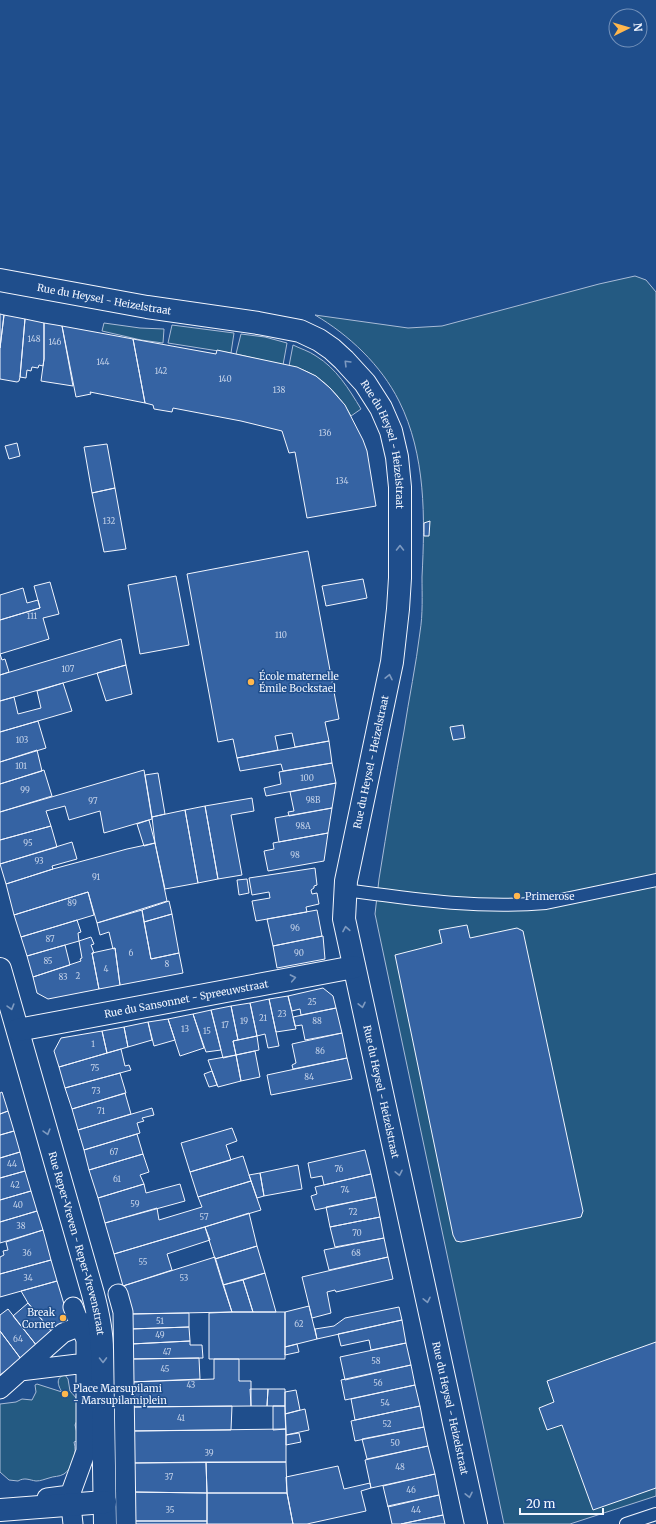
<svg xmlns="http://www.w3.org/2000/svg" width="656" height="1524" font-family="Merriweather,serif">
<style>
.green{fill:#245a82;stroke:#a8bbd7}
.building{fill:#3563a3;stroke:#f2f6ff}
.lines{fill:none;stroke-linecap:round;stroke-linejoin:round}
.service-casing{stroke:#f2f6ff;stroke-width:14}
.pedestrian-casing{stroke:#f2f6ff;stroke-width:21}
.minor-casing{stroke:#f2f6ff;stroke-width:24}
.service{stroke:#1f4e8c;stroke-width:12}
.pedestrian{stroke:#1f4e8c;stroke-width:19}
.minor{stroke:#1f4e8c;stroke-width:22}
.oneway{stroke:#7e9ac0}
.poi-dot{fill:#ffb74d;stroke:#1f4e8c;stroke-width:1.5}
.labels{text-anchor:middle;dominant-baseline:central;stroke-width:3;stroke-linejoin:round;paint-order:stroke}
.number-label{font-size:8px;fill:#c3d1e8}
.street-label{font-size:10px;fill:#f2f6ff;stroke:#1f4e8c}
.poi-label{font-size:10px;fill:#f2f6ff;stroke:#1f4e8c;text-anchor:start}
</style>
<rect width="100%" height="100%" fill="#1f4e8c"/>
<path class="green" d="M635,276L646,280L656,292V1496L570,1524H504L375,914L379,879C387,829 395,780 404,731C409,698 416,665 420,632C423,614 422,595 422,577C425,518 426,455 399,401C381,365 349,335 315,315L408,328L442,326L599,284Z
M104,323L140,328L164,329L163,343L141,340L102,331Z
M172,325L234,333L231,353L168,343Z
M241,334L265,337L287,343L283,365L236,354Z
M293,345C301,349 309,351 316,356C336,368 349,389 361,409L351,416C337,391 317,371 289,366Z
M65,1375L68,1379L70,1391L78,1400L79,1416L75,1425L77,1433V1441L74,1442C77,1453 74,1467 64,1474C59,1477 54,1476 49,1478C45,1479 41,1481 36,1481C29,1480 25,1477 18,1481L9,1480L0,1472V1404L16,1402L22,1399L32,1400L36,1392L35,1385L37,1384L62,1392C58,1386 55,1377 65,1375Z"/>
<path class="building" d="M0,314L4,315L0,348Z
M4,315L25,319L20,377L19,381L17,382L0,379V348Z
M25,319L44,323V359L43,366L39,365L38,368L32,367L31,371L27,370L26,378L20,377Z
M44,323L62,326L73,386L41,381L44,359Z
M62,326L133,339L145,403L90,392L91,394L76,397Z
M133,339L216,354L217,350L297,367L316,376L330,388L345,405L363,440L367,451L376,506L307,518L295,452L289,453L282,431L241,421L173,408L172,412L154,409L153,405L145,403Z
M17,443L20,456L9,459L5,446Z
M107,444L115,488L92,493L84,447Z
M115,488L126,549L104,552L92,493Z
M430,521L429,536H424V523Z
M308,551L339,719L325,722L329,741L295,747L292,733L275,736L278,750L237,758L233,739L218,742L187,574Z
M176,576L189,645L140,654L128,585Z
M363,579L367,598L326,606L322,586Z
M50,582L59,614L43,618L49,639L0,654V620L40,608L34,586Z
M23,588L27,603L38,600L40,608L0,620V595Z
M121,639L126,665L0,701V675Z
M0,654L2,660L5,659L9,672L0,675Z
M126,665L132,694L106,701L97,673Z
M63,683L72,711L0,732V701L14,697L18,714L41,708L37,691Z
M38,721L46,748L0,762V732Z
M463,725L465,738L453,740L450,727Z
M329,741L332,763L283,771L281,764L240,771L237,758Z
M37,750L42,771L0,784V762Z
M332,763L336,783L266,796L264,788L281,784L279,772Z
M44,770L52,796L0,812V784Z
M144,770L152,819L104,833L100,811L69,820L65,806L46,811L51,826L0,840V812Z
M158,773L165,814L152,817L145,775Z
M336,783L332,808L289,816L288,812L294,811L290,792Z
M252,798L254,811L231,815L242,875L218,879L205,806Z
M205,806L218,879L198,883L185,810Z
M332,808L328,833L279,842L275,818Z
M185,810L198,883L165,889L155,843L152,817Z
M149,820L155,843L144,846L137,824Z
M51,826L57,847L0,864V840Z
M328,833L324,861L268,871L264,851L274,849L273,843Z
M72,842L77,859L52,866L53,869L6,884L0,864Z
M155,843L167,901L97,923L88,892L14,915L6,884L53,869L127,849Z
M315,868L317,885L314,886V888L311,890L312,894L317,893L319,904L306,907L307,912L256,921L252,901L270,898L269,892L252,895L249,878Z
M247,879L249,893L239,895L237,880Z
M88,892L94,915L21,937L14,915Z
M169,901L172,914L144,922L142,910Z
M142,910L151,959L179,953L183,973L120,985L115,948L113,949L109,932L100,935L97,923Z
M317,910L322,936L273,946L267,919Z
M172,914L179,953L151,959L144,922Z
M77,920L81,932L78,933L79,941L27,956L21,937Z
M467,925L470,938L517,928L523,931L583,1211L581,1217L461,1242L456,1241L453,1235L395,955L442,943L439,930Z
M323,936L325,959L277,968L273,946Z
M91,937L94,944L91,945L94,953H92L99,989L48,999L37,993L33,977L81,961L80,959L82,958L79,941Z
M65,945L70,965L33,977L27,956Z
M115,948L120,985L99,989L92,953Z
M323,988L333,996L336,1008L301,1015L300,1009L292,1011L288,996Z
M288,996L296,1029L276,1032L269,999Z
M269,999L279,1046L268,1048L265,1034L257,1036L250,1003Z
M250,1003L257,1036L238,1040L231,1006Z
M231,1006L238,1040L233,1041L236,1055L223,1058L211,1010Z
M336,1008L342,1033L305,1040L302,1025L295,1026L293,1017Z
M211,1010L221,1050L206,1052L193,1014Z
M193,1014L204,1048L180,1056L168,1019Z
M168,1019L175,1040L154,1046L148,1022Z
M148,1022L152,1040L128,1047L124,1027Z
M124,1027L128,1047L107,1053L102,1031Z
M102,1031L107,1053L59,1067L54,1051L61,1038Z
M342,1033L347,1058L293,1069L292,1065L296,1063L292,1044Z
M257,1036L259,1050L236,1055L233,1041Z
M121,1049L125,1066L129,1065L131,1070L65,1088L59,1067Z
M255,1051L260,1077L241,1081L236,1055Z
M236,1055L241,1081L218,1087L208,1060Z
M347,1058L352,1079L271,1095L267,1075Z
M212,1071L217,1085L209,1087L204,1074Z
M120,1073L126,1093L72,1109L65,1088Z
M2,1092L8,1111L0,1114V1093Z
M125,1093L131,1114L78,1130L72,1109Z
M152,1108L154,1115L142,1118L144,1121L137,1123L140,1133L84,1150L78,1130Z
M8,1111L14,1131L0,1135V1114Z
M232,1128L237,1141L226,1145L231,1160L190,1172L181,1143Z
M14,1131L20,1152L0,1158V1135Z
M137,1134L143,1154L89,1170L84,1150Z
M365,1150L371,1174L324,1185L322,1176L311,1178L308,1163Z
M20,1152L25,1171L0,1178V1158Z
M143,1154L149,1172L140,1175L144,1184L98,1198L89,1170Z
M243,1156L251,1181L198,1197L190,1172Z
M298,1165L302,1189L264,1196L260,1173Z
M25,1171L31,1191L0,1200V1178Z
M260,1173L264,1196L257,1198L249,1175Z
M371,1174L376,1197L315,1210L311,1196L317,1194L315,1187Z
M251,1181L261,1210L114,1254L105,1223L157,1208L159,1220L202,1207L198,1197Z
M144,1184L146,1193L180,1184L185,1201L105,1223L98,1198Z
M31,1191L37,1211L0,1222V1200Z
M376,1197L380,1217L330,1227L326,1207Z
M37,1211L43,1230L0,1243V1222Z
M249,1213L257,1246L215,1259L205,1227Z
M380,1217L384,1238L335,1247L330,1227Z
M205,1227L210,1240L167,1254L172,1270L123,1286L114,1254Z
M43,1230L51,1260L0,1274V1257L4,1255L3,1251L8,1250L6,1242Z
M384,1238L388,1257L329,1270L324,1250Z
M257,1246L265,1273L223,1285L215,1259Z
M215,1257L232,1312L130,1314L123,1286Z
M388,1257L393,1279L336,1292L335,1290L327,1292L331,1313L312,1318L302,1277Z
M51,1260L57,1281L0,1297V1274Z
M265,1273L276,1312H253L243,1280Z
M243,1280L253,1312H232L223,1285Z
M57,1281L67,1314L65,1323L53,1333L28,1303L21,1291Z
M28,1303L53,1333L37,1346L13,1316Z
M309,1306L317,1339L285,1347V1312Z
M399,1307L402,1320L317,1339L315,1329L334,1326L345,1318Z
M8,1309L37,1346L21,1359L0,1331V1315Z
M232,1312H285V1359H209V1313Z
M189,1313V1327L130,1329V1314Z
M402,1320L406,1343L371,1350L369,1340L341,1346L338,1334Z
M189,1327L190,1341L131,1344L130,1329Z
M0,1331L21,1359L0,1375Z
M190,1341V1345H202L203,1358L131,1359V1344Z
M656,1342V1488L593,1510L562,1425L547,1430L539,1408L554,1402L547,1381Z
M406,1343L411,1365L345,1380L340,1357Z
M297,1344L299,1352L285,1355V1347Z
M199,1358L200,1379L131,1382V1359Z
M214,1359H239V1381H251V1406L131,1407V1382L214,1379Z
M411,1365L415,1385L345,1400L341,1380Z
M415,1385L420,1406L355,1420L351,1399Z
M250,1389H268L267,1406H251Z
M268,1389H285V1406H267Z
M296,1390L300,1410L285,1414V1392Z
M232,1406L231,1430L131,1431V1407Z
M273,1406H285L286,1429L273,1430Z
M420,1406L424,1427L355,1441L351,1421Z
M305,1409L309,1430L286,1435L285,1414Z
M424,1427L428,1446L367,1459L362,1439Z
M286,1429V1462L132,1463L131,1431Z
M299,1433L301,1442L286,1445V1435Z
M428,1446L435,1474L371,1488L365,1460Z
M206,1462L207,1493L132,1492V1463Z
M206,1462H286L287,1493H207Z
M338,1466L344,1489L370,1483L371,1488L361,1491L366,1511L307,1524H293L287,1493L286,1477Z
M435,1474L439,1495L388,1507L383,1486Z
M132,1492L207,1493V1521H132Z
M207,1493H287L293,1524H207Z
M439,1495L443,1515L401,1524H392L388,1506Z
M443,1515L445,1524H401Z
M132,1521H207V1524H132Z"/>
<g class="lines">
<defs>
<path id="service" d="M345,890C412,899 478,909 546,903L656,880
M626,1524L656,1514"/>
<path id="pedestrian" d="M118,1294L123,1312L126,1524
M20,1371L86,1363
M0,1389L63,1333L90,1322
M47,1498L70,1495L86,1451V1340L73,1307
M72,1515L73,1524"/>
<g id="minor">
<path id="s1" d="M0,280L147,307L258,323L300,331L319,340L332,349L344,360L365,383L381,408L391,431L397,457L400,487V578L398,609L392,662L346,881L344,919L476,1524"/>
<path id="s2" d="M0,969L93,1294C98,1313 102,1331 102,1350L105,1524"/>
<path id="s3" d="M18,1030L354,967"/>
<path d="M0,1510L105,1502"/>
</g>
</defs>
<use href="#service" class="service-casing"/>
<use href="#pedestrian" class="pedestrian-casing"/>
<use href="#minor" class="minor-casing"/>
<use href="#service" class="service"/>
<use href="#pedestrian" class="pedestrian"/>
<use href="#minor" class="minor"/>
</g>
<defs><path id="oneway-chevron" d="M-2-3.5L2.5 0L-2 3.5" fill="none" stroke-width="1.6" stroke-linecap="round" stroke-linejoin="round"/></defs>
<g class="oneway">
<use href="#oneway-chevron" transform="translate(347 363) rotate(-135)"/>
<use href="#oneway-chevron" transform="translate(400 548) rotate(-90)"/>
<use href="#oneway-chevron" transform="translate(389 677) rotate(-78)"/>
<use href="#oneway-chevron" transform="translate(346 929) rotate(-100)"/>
<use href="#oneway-chevron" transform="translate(293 978) rotate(-11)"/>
<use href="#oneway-chevron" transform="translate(362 1005) rotate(78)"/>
<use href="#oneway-chevron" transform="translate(11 1007) rotate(74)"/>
<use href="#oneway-chevron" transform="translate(47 1132) rotate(74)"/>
<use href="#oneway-chevron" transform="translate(399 1173) rotate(78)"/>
<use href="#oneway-chevron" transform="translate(427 1300) rotate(78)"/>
<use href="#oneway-chevron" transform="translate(103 1360) rotate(89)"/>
<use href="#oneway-chevron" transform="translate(469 1495) rotate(78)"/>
</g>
<g class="poi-dot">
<circle cx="251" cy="682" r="4"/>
<circle cx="517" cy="896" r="4"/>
<circle cx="63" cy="1318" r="4"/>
<circle cx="65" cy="1394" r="4"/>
</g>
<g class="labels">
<g class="number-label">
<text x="34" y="339">148</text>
<text x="55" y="342">146</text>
<text x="103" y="362">144</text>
<text x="161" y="371">142</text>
<text x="225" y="379">140</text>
<text x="279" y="390">138</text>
<text x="325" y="433">136</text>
<text x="342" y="481">134</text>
<text x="109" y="521">132</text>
<text x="32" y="616">111</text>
<text x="281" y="635">110</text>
<text x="68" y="669">107</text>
<text x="22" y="740">103</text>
<text x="21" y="766">101</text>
<text x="307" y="778">100</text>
<text x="25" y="790">99</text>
<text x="313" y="800">98B</text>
<text x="93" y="801">97</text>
<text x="303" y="826">98A</text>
<text x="28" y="843">95</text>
<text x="295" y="855">98</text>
<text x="39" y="861">93</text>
<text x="96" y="877">91</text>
<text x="72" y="903">89</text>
<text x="295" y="928">96</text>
<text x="50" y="939">87</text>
<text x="131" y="953">6</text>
<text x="299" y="953">90</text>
<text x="48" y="961">85</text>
<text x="167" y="964">8</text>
<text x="106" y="969">4</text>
<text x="78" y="976">2</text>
<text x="63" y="977">83</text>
<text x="312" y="1002">25</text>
<text x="282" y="1014">23</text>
<text x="263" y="1018">21</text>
<text x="244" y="1021">19</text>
<text x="317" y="1021">88</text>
<text x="225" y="1025">17</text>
<text x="185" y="1029">13</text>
<text x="207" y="1031">15</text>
<text x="93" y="1044">1</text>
<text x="320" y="1051">86</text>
<text x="95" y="1068">75</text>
<text x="309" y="1077">84</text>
<text x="96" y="1091">73</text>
<text x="101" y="1111">71</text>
<text x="114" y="1152">67</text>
<text x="12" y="1164">44</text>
<text x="339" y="1169">76</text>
<text x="117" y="1179">61</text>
<text x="15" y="1185">42</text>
<text x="345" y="1190">74</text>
<text x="135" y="1204">59</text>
<text x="18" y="1205">40</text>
<text x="353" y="1212">72</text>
<text x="204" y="1217">57</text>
<text x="21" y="1226">38</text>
<text x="357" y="1233">70</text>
<text x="27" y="1253">36</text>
<text x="356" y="1253">68</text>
<text x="143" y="1262">55</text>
<text x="28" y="1278">34</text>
<text x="184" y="1278">53</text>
<text x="160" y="1321">51</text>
<text x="299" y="1324">62</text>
<text x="160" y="1335">49</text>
<text x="18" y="1339">64</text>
<text x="167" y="1352">47</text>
<text x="376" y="1361">58</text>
<text x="165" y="1369">45</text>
<text x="378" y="1383">56</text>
<text x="191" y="1385">43</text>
<text x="385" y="1403">54</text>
<text x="181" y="1418">41</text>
<text x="387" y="1424">52</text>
<text x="395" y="1443">50</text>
<text x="209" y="1453">39</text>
<text x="400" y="1467">48</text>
<text x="169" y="1477">37</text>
<text x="411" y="1490">46</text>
<text x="170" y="1510">35</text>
<text x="416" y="1510">44</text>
</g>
<g class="street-label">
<text stroke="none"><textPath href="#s1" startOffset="106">Rue du Heysel - Heizelstraat</textPath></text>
<text stroke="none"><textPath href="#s1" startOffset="454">Rue du Heysel - Heizelstraat</textPath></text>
<text transform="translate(371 762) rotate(-78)">Rue du Heysel - Heizelstraat</text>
<text stroke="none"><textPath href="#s3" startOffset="171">Rue du Sansonnet - Spreeuwstraat</textPath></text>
<text stroke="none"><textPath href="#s1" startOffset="1114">Rue du Heysel - Heizelstraat</textPath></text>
<text stroke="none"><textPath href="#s2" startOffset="285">Rue Reper-Vreven - Reper-Vrevenstraat</textPath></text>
<text stroke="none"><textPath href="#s1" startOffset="1438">Rue du Heysel - Heizelstraat</textPath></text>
</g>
<g class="poi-label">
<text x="259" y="676">École maternelle<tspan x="259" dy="12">Émile Bockstael</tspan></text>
<text x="525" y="896">Primerose</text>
<text x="55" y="1312" text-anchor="end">Break<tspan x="55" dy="12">Corner</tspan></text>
<text x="73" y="1388">Place Marsupilami<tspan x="73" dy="12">- Marsupilamiplein</tspan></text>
</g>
</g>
<g transform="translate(628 28) rotate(85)"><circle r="19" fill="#1f4e8c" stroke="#7391ba"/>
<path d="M0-3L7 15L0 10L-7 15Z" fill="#ffb74d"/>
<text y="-6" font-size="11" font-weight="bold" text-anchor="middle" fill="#f2f6ff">N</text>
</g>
<path d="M520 1508v6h83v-6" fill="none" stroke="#f2f6ff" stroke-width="2"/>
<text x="526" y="1508" font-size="12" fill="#f2f6ff" stroke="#1f4e8c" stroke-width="3" paint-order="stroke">20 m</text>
</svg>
